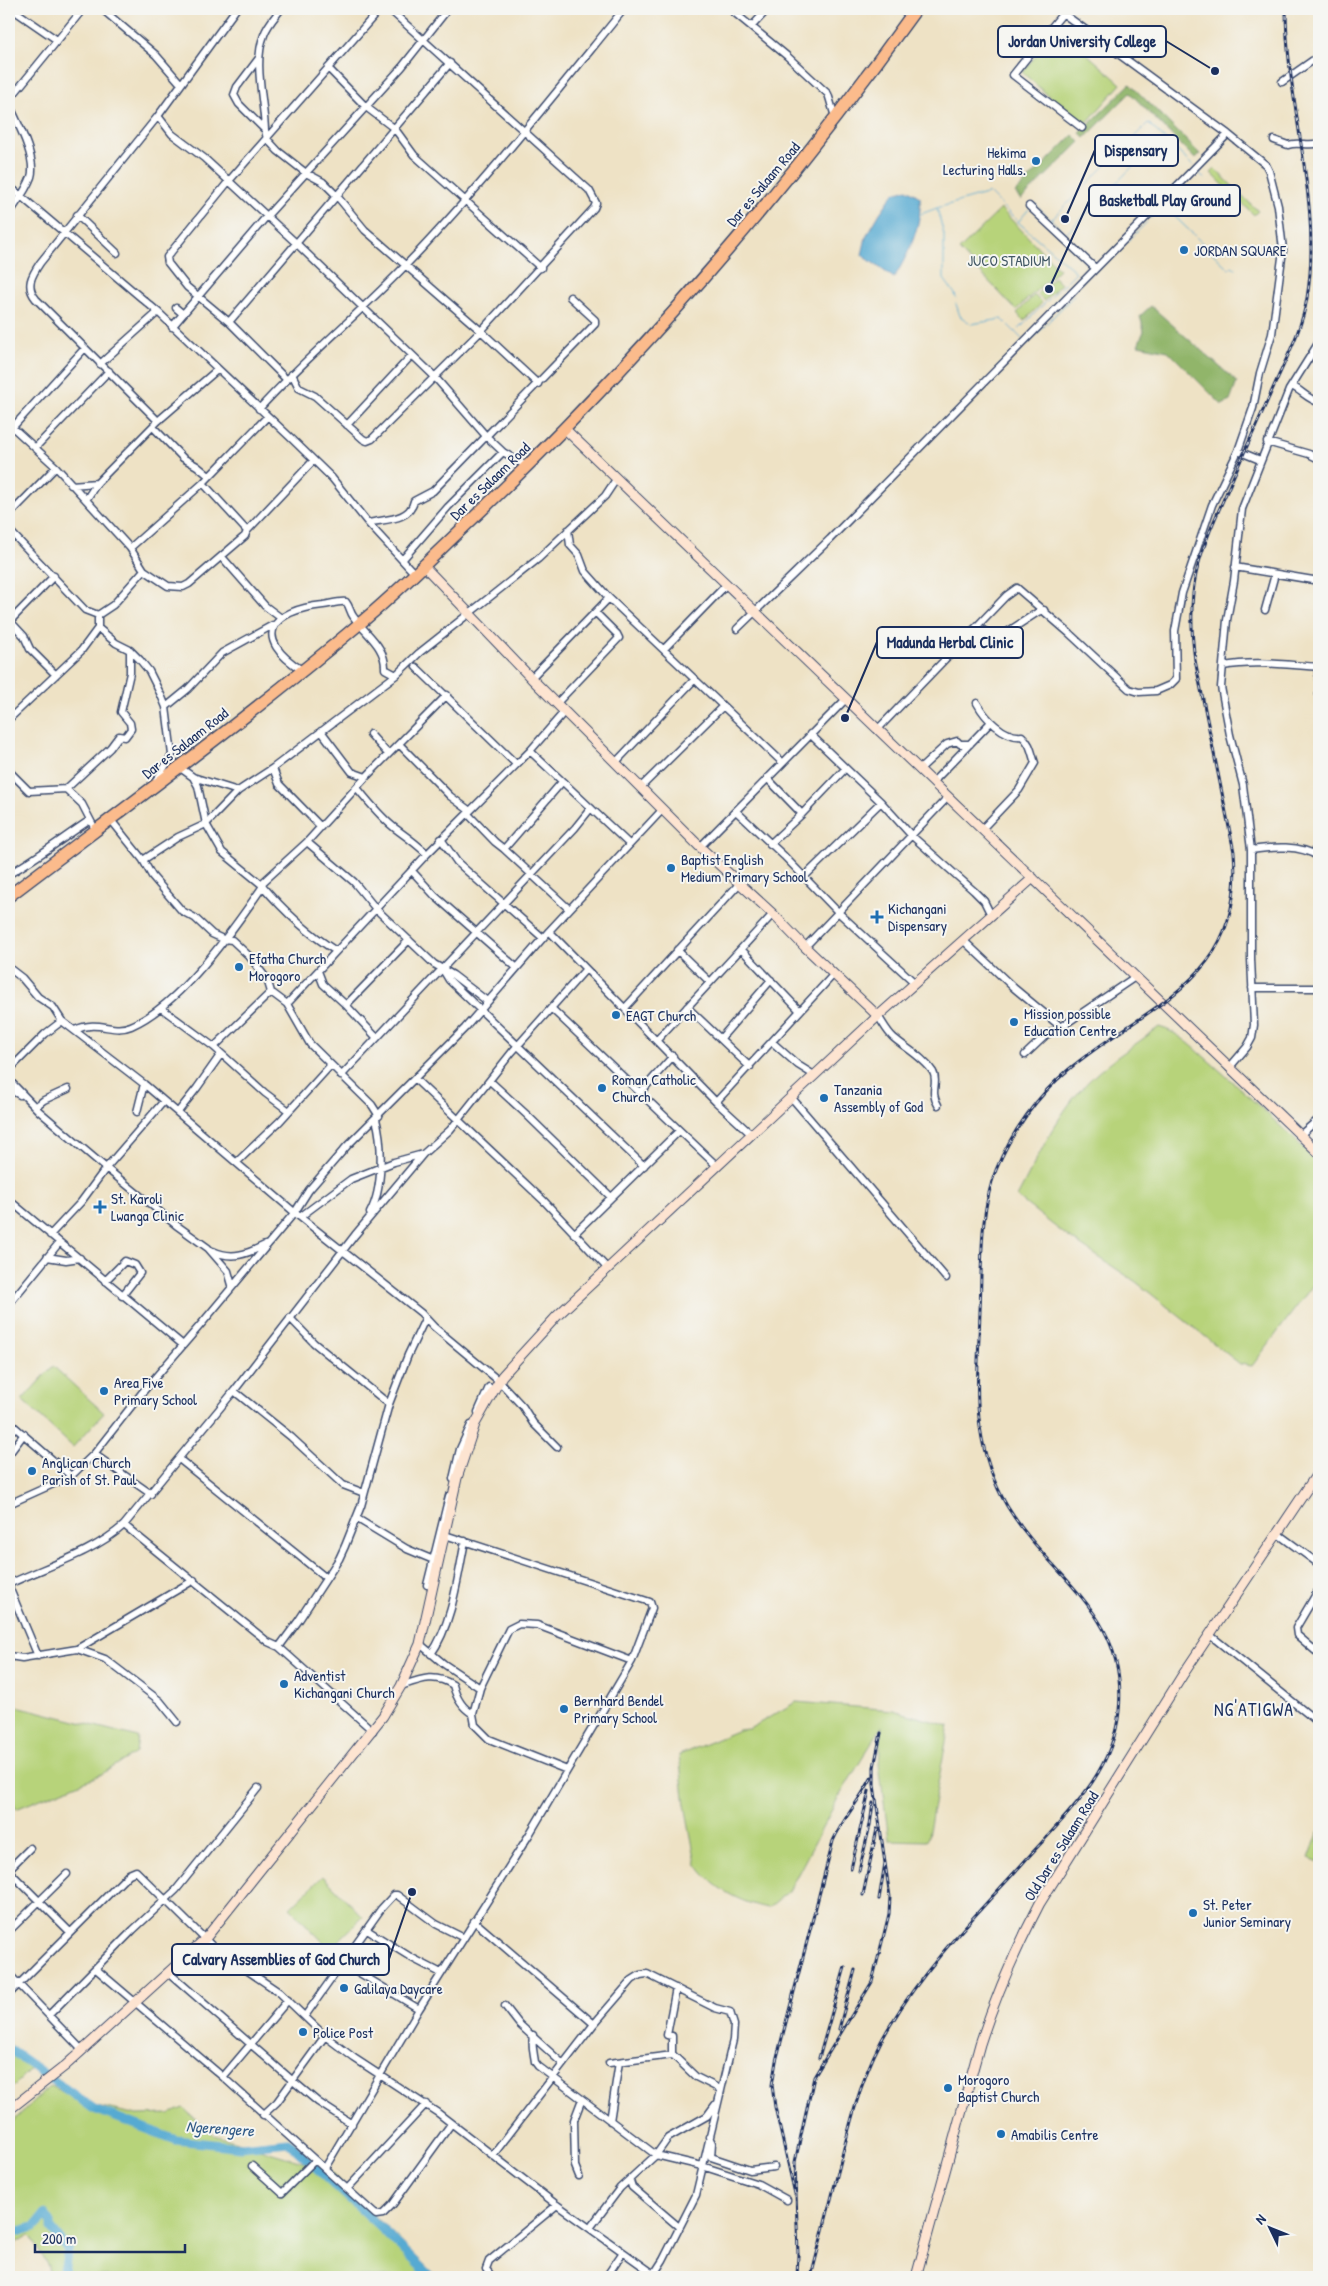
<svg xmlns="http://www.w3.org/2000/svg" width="1328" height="2286" font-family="'Patrick Hand',sans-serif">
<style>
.green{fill:#b7d37a;stroke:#69816c}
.forest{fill:#91b56a;stroke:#567264}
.water{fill:#56aad2;stroke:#386c98}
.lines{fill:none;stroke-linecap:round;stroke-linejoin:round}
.stream{stroke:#56aad2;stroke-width:1}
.river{stroke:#56aad2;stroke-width:9}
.street-casing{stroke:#3b4a6d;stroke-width:9}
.secondary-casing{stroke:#3b4a6d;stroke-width:11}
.highway-casing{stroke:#3b4a6d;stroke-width:14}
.street{stroke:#fff;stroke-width:6}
.secondary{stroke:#fde4d1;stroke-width:9}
.highway{stroke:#fbbb8c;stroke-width:11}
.rail-casing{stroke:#1b2f5e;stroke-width:3}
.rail{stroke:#f6f6f2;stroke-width:1;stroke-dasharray:4;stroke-linecap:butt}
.poi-dot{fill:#1f6fb2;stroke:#f6f6f2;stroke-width:2}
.labels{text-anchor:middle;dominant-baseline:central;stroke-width:4;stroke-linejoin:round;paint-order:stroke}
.poi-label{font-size:15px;fill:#1b2f5e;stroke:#f6f6f2;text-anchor:start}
.street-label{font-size:15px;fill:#1b2f5e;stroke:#f6f6f2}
.park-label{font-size:15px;fill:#425865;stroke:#f6f6f2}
.water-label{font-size:16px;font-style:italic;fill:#305a87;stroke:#f6f6f2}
.quarter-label{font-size:18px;letter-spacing:1px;fill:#1b2f5e;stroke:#f6f6f2}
.leader{fill:none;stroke:#1b2f5e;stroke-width:2}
.callout-dot{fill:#1b2f5e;stroke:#f6f6f2;stroke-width:2}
.callout{fill:#f6f6f2;stroke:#1b2f5e;stroke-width:2}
.callout-label{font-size:16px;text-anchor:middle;font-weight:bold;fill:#1b2f5e}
</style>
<rect width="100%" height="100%" fill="#f6f6f2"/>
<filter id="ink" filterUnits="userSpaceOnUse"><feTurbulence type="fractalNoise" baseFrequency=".02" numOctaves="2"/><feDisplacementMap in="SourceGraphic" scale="10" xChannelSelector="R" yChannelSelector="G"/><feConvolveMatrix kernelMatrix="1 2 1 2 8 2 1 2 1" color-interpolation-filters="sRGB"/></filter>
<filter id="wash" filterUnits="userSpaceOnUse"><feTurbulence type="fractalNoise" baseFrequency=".0096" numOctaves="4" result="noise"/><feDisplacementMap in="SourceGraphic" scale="20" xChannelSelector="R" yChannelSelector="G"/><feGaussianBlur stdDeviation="1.12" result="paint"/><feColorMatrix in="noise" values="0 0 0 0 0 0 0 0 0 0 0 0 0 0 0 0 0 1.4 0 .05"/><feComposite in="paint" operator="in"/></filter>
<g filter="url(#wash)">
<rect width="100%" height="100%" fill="#eee2c5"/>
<path class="green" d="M1059,29L1121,84L1083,127L1022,72Z
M1215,169L1258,211L1254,215L1211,173Z
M1001,209L1059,269L1016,310L959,250Z
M1054,277L1061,284L1044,301L1037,294Z
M1034,295L1042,303L1024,321L1017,313Z
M1159,1027C1179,1032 1194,1048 1209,1061C1247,1094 1283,1128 1319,1163V1277L1252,1366L1240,1364L1136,1282L1067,1236L1017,1197C1037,1160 1055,1117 1084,1086C1105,1063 1134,1046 1159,1027Z
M53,1366L104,1413L73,1447L22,1400Z
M796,1702L893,1710L949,1726L927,1841L889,1840L879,1764L882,1726L837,1800L789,1891L768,1908C741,1903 711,1888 696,1863L685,1805L679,1755L739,1730L749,1729Z
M9,1704L138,1737L136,1753L100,1775L16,1809L9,1791Z
M1319,1831V1862L1309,1858Z
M323,1876L363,1917L330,1949L290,1908Z
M9,2052L33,2067L9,2091Z
M50,2086L88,2104L137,2115L169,2114L183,2108L214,2135L328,2170L437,2277H49L48,2266L29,2235L9,2247V2125Z"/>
<path class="forest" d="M1130,84L1200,154L1195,159L1130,93L1085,138L1080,133Z
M1073,135L1080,142L1021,200L1015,193Z
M1151,306L1237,382L1230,401L1222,405L1168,351L1138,345L1144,331L1140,316Z"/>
<path class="water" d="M907,189L920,197C922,226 909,253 894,278L862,255L866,237L880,213L894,193Z"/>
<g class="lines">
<path class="stream" d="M1163,205L1229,269L1232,266L1236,269
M1032,206L1034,203L1051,220L1148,123L1193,166
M937,208L989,193L1018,222L1076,272L1017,331
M1155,213L1197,171L1205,179
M921,214L937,208L944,235V279L955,294L956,298
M1151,218V217
M1052,220L1066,234L1140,159
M1018,222L1029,209
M1112,257L1147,222
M956,304L960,316L971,324L1002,319L1022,339
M1027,344L1074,295"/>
<path class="river" d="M9,2049L94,2109L176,2140L241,2147L288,2142L381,2228L431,2277
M9,2234C19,2233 25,2228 35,2227L45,2214L51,2223V2228L68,2250L63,2277"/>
</g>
</g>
<g filter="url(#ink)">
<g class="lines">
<defs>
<path id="street" d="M12,9L57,40
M102,9L156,55L181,84
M730,9L787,56L828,94L835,117
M901,9L910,16
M1063,13L1013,75L1082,128
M752,26L768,9
M259,58L237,87L234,95L239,104L265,130L267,139L278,151L306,173L323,182L336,195L365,230L481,331L538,384
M328,68L366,107L395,129L414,155L541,268
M1282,82L1319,56
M9,100L83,9
M9,104C17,122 37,158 31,177C26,191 16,203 9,214
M158,116L172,134L204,158L296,243L434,376L486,436L503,452L528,467
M265,130C264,100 253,62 264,35C267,25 275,17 281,9
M1274,140L1288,145C1298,141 1308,147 1319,143
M9,186L158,312L292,439L332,478L368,523L415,574
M1029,206L1095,268
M77,215L117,253
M176,308L183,314
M229,322L450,63
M172,327L266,217L402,67L448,9
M100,364L158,312
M292,374L299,388L315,396L363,439L367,441L372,439L481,331L594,208L596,203L589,190L389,9
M286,379L229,322L187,287L168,263L167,257L228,182L380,9
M1292,386C1302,391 1309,400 1319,402
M259,409C305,358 358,315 405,266C483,185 553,96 624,9
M158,421L36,299C25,286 32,275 40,263L158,116L236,9
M9,424L56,467L130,548L144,570L168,586L183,587L189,584L245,536L247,531L313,461
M347,425L412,355
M153,427L183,458L197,466L209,476
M12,428L85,348
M1267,442L1309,454L1319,459
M35,448L109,371
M1238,451L1260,460
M203,483L247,531
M71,485L97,483
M86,500L97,483L158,421L217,370
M9,515L56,467
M368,523C384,519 410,521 414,501L433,491L595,324V320L570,297
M9,530L85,610L98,615V628L116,643L130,650L140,660L149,671L161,695L166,707L172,755L156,781
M568,530L570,545L579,555L585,571L609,598L783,763
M130,548L203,483L267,417
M222,557L265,606L281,618
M403,559L448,507L503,452
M1235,567L1319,581
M1265,610L1275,574
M98,615L113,605L144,570
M10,621L24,636L30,649L56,675
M9,622L54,576
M737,629L830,539L1228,134
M974,629L983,630L992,636L1004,634L1038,612L1044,610
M664,649L727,584
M1223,666C1256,660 1286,665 1319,667
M1318,666L1319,696
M416,667L516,764
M302,670C251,638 271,610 323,605C331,604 339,601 346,602C350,607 350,612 353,616C365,634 386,646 385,669L396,675L419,653L538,559L605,496L617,478
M531,678L609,598
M557,703L619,638L617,634L596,613
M977,703C985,718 1004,738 1022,736C1031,744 1031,752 1035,763L1019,790L982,829
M166,707L188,689L222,653L273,625
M9,719L81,651L98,628
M878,729L1006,596L1017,588L1069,633L1129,689L1139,692L1156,691L1170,685L1176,679L1175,631L1182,593L1212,505L1238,451L1253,408L1260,373L1272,334L1283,250L1278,206L1269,171L1266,165L1228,134L1057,9
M321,731L352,772L366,777
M370,734L388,754
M810,734L881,802L911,835L974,891L984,901L991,915
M399,744L450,796L470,811
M530,751L629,844
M616,762L695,679
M179,767L193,777L198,786L206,824L222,852L261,884L307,842L366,777L447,695
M273,768L279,784L320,826
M920,769L947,744L957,741L960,744H970
M9,771L29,791L66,789L82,804L96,831
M193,777L238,791
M767,778L802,814L845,769
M933,782L990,723
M641,787L722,707
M357,788C369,802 381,818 396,829C407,837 417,844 427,854
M66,789L110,748L119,736L125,737L131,729L130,723L121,712L130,673V650
M737,812L784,856L839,913L915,983
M468,814L495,842L504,849L569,909
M111,820L143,860L152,876L182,911L195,918L212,934L223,939L232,940L249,956L267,979L271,992L287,1004L310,1044L372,1105L379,1116
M441,839L457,862L467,871L543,938
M307,842L354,882L376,909L434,964L453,975L487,1001
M770,844L802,814
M700,847L846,699
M504,849L562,782
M1251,850C1272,847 1300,844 1319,857
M143,860L178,837L206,824L238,791L273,768L396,675
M412,871L435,896L517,968
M9,874C37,858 63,838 90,820
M804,877L881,802
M261,884C283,910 307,933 336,951
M549,931L716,1102L751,1134
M963,940L1014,988L1061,1027L1135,977
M805,947L948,797
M741,949L800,1011
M677,950L710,982
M9,968L22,978L38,997L53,1007L62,1021L144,1084L300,1217L421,1313L434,1327L499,1381L523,1407L533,1423L557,1447
M443,970L449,980L644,1166
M318,971L323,984L346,1005L377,1038
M1252,988H1319
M287,1004L427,854L530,751L565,711
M346,1005L409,940
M687,1007L750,1067
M161,1008L214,1047L265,1093L289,1111
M551,1008L717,1166
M625,1008L739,884
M878,1016C883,1023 887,1032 894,1038C907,1049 924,1058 933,1072C939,1082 929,1091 938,1105
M75,1030C99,1019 112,1034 131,1026C180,1005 233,930 263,886
M721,1038L771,980
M657,1040L773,914
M772,1042L798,1065L814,1075
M214,1047L271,992
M1025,1055L1046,1035L1061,1027
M1229,1068L1247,1047L1252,1038L1254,1025L1251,959V850L1243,785L1230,735L1221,687L1227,620L1234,581L1242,509L1289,390L1319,342
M9,1070L45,1034L62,1021
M341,1076L575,828L591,808
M415,1079L545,1202L608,1269
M9,1080L39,1111L106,1168L176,1225L208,1248L228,1271L232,1285
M490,1081L527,1115L611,1197
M9,1089L20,1095
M640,1093L673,1056
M791,1097L946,1278
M716,1102L834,974
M35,1107L44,1100L68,1089
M137,1112L144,1084
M178,1112L197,1088L221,1054
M1300,1135L1319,1119
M237,1162L280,1121L330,1066
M9,1200L183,1345
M370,1213C383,1189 383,1145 376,1119
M300,1217L351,1179L394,1162L423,1154
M574,1234L679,1131
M50,1235L81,1202L106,1168L164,1101
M213,1251C232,1260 247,1254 265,1245
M47,1257L66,1260L80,1258
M105,1281L125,1261L135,1265L140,1273L122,1296
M9,1304L59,1243
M290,1318L314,1343L389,1404
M234,1391L291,1437L343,1485L364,1493
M478,1412L489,1387
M9,1422L71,1476
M9,1454L24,1434
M94,1454L151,1494
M179,1459L325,1577
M453,1479L460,1449L471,1425
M9,1504L71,1476L94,1454L141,1394L203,1322L295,1212L309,1190L347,1146L465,1028L549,931L663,809
M356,1518L407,1549L436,1561
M124,1525L268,1642L279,1647L373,1731
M1278,1534L1319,1564
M9,1584C47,1566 93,1553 124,1525L234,1391L355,1235L423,1154L450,1130L512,1052L585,970
M427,1585L449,1496
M9,1587L38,1656
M1319,1589L1296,1628L1297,1635L1319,1654
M1210,1635L1319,1723
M420,1644L444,1664L480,1688
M279,1647L299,1620L339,1559L345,1546L361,1506L389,1404L408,1355L425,1319
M77,1649L105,1659L160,1701L177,1722
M431,1654C452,1625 458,1576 465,1541
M9,1656L22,1658L77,1649L194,1580
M401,1686C421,1679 435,1673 453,1685C456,1697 462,1708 473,1714
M567,1770L489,1739L475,1725L473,1714L480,1688L509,1629L519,1624L537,1625L632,1661
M9,1869L30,1848
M9,1871L70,1932
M474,1921L594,2024
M367,1930L412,1958L441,1973
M9,1931L67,1874
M343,1963L419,2009
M96,1969L223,2077L376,2215L383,2214L393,2204L451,2124
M168,1972L293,2081L318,2102L352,2124
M9,1974L82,2050
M676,1988L667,2035L672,2036V2054L696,2077L720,2089
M9,1994L129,1874L136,1871L214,1948L279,1992L325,2036L354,2058L438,2113L557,2205L658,2277
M505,2006L519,2024L563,2064
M49,2015L133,1930L176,1890L258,1788
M305,2016L381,1909L394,1895H397L436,1924L464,1938
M533,2035C531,2044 534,2054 535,2062L538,2066L656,2155L702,2166L758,2184L787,2200
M609,2063L673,2055
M223,2077L288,2000
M263,2115L277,2102L325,2036
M610,2121L619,2062
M709,2137L712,2143L711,2157L750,2170L774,2167
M493,2155L594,2024L632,1980L640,1975L647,1974L715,2008L730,2012L734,2025L733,2040L696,2195L663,2260L654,2274
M252,2166L282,2193L315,2160
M325,2168L419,2009L529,1835L632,1661L652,1608L650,1602L445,1535
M579,2176L575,2166L574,2120L582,2099
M630,2181L632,2187L679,2227
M348,2188L426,2104
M590,2228L620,2188L656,2155L668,2138L707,2116L715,2105
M492,2277L486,2269L489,2261L557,2205
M606,2277L623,2252"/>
<path id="secondary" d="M565,429L1319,1153
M423,565L531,678L700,847L773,914L805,947L878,1016
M9,2110L65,2066L205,1939L383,1716L401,1686L420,1644L457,1478L475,1424L502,1376L557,1316L878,1016L1033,878
M916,2277L980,2044C996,1995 1016,1949 1040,1903L1182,1676L1319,1471"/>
<path id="highway" d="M9,896C126,807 245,720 358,625C396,594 431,558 466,525C632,368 783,195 916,9"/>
</defs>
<use href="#street" class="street-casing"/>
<use href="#secondary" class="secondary-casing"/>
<use href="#highway" class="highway-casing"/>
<use href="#street" class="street"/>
<use href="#secondary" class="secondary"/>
<use href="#highway" class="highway"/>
<defs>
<path id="rail" d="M851,1869L869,1791
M859,1871L870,1825L873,1803
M863,1895L877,1829
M879,1899L885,1863L874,1785V1767L881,1733
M839,2029L855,1970
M819,2058L845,1967
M795,2194L775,2107L772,2085L776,2061L833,1841C843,1818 860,1800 872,1777
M797,2277L798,2255L795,2162L814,2077L872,1982L889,1914L890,1897L885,1863
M811,2277C820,2242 829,2207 838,2172C851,2120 862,2070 891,2024C926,1965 977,1914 1023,1863C1063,1818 1113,1775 1119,1711C1129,1613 1051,1579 1007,1506C993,1482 984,1454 980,1427C975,1389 979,1349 980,1311C982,1265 979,1213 996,1170C1011,1133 1037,1096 1068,1070C1149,1002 1245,982 1234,852L1195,660C1191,631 1190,602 1196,574C1202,547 1214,521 1225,496C1241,459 1258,422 1274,386C1287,357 1302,329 1307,298C1323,204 1286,103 1286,9"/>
</defs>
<use href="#rail" class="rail-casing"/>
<use href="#rail" class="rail"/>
</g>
</g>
<g class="poi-dot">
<circle cx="1036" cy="161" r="5"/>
<circle cx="1184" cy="250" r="5"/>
<circle cx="671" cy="868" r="5"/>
<path d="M874.5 909.5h5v5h5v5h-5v5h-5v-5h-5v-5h5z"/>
<circle cx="239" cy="967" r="5"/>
<circle cx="616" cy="1015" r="5"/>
<circle cx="1014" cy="1022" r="5"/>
<circle cx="602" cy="1088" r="5"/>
<circle cx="824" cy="1098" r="5"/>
<path d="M97.5 1199.5h5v5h5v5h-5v5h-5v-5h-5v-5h5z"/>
<circle cx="104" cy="1391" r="5"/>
<circle cx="32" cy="1471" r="5"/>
<circle cx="284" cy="1684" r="5"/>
<circle cx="564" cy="1709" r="5"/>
<circle cx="1193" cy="1913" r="5"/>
<circle cx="344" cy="1988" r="5"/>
<circle cx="303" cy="2032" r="5"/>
<circle cx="948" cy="2088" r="5"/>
<circle cx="1001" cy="2134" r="5"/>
</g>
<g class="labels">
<g class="poi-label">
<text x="1026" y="152" text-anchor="end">Hekima<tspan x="1026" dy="17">Lecturing Halls.</tspan></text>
<text x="1194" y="250">JORDAN SQUARE</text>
<text x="681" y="859">Baptist English<tspan x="681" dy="17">Medium Primary School</tspan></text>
<text x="888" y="908">Kichangani<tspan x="888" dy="17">Dispensary</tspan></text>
<text x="249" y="958">Efatha Church<tspan x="249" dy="17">Morogoro</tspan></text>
<text x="1024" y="1013">Mission possible<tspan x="1024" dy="17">Education Centre</tspan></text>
<text x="626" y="1015">EAGT Church</text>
<text x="612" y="1079">Roman Catholic<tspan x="612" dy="17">Church</tspan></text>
<text x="834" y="1089">Tanzania<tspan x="834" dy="17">Assembly of God</tspan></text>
<text x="111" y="1198">St. Karoli<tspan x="111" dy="17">Lwanga Clinic</tspan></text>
<text x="114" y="1382">Area Five<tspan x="114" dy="17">Primary School</tspan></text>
<text x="42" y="1462">Anglican Church<tspan x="42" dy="17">Parish of St. Paul</tspan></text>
<text x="294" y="1675">Adventist<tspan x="294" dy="17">Kichangani Church</tspan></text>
<text x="574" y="1700">Bernhard Bendel<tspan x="574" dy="17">Primary School</tspan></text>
<text x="1203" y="1904">St. Peter<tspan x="1203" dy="17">Junior Seminary</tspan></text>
<text x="354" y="1988">Galilaya Daycare</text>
<text x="313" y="2032">Police Post</text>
<text x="958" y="2079">Morogoro<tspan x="958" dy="17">Baptist Church</tspan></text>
<text x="1011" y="2134">Amabilis Centre</text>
</g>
<g class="street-label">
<text transform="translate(763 184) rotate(-50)">Dar es Salaam Road</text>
<text transform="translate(490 481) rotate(-44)">Dar es Salaam Road</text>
<text transform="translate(185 743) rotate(-38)">Dar es Salaam Road</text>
<text transform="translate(1061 1846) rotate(-58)">Old Dar es Salaam Road</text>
</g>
<g class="park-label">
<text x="1009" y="260">JUCO STADIUM</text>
</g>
<g class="water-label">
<text transform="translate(220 2128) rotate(4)">Ngerengere</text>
</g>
<g class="quarter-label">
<text x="1254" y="1709">NG'ATIGWA</text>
</g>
</g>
<path class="leader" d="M1215 71L1166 41M1065 219L1095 150M1049 289L1089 201M845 718L877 642M412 1892L389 1959"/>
<g class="callout-dot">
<circle cx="1215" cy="71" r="5"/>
<circle cx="1065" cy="219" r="5"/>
<circle cx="1049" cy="289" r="5"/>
<circle cx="845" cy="718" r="5"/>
<circle cx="412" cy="1892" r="5"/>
</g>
<g class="callout">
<rect x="998" y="26" width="168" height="31" rx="5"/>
<rect x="1095" y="135" width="83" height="31" rx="5"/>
<rect x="1089" y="185" width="151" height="31" rx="5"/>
<rect x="877" y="627" width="146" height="31" rx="5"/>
<rect x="172" y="1944" width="217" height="31" rx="5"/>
</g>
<g class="callout-label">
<text x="1082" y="47">Jordan University College</text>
<text x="1136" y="156">Dispensary</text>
<text x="1165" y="206">Basketball Play Ground</text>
<text x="950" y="648">Madunda Herbal Clinic</text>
<text x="281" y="1965">Calvary Assemblies of God Church</text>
</g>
<rect width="1328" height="2286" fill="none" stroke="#f6f6f2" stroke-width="30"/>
<g transform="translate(1270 2228) rotate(313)" stroke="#f6f6f2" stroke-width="4" paint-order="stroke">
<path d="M0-4L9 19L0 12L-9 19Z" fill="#1b2f5e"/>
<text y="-8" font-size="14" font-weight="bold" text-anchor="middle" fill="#1b2f5e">N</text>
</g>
<path d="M35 2244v8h150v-8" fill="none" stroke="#1b2f5e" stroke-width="2.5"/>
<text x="42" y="2244" font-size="15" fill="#1b2f5e" stroke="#f6f6f2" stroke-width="4" paint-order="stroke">200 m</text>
</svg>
